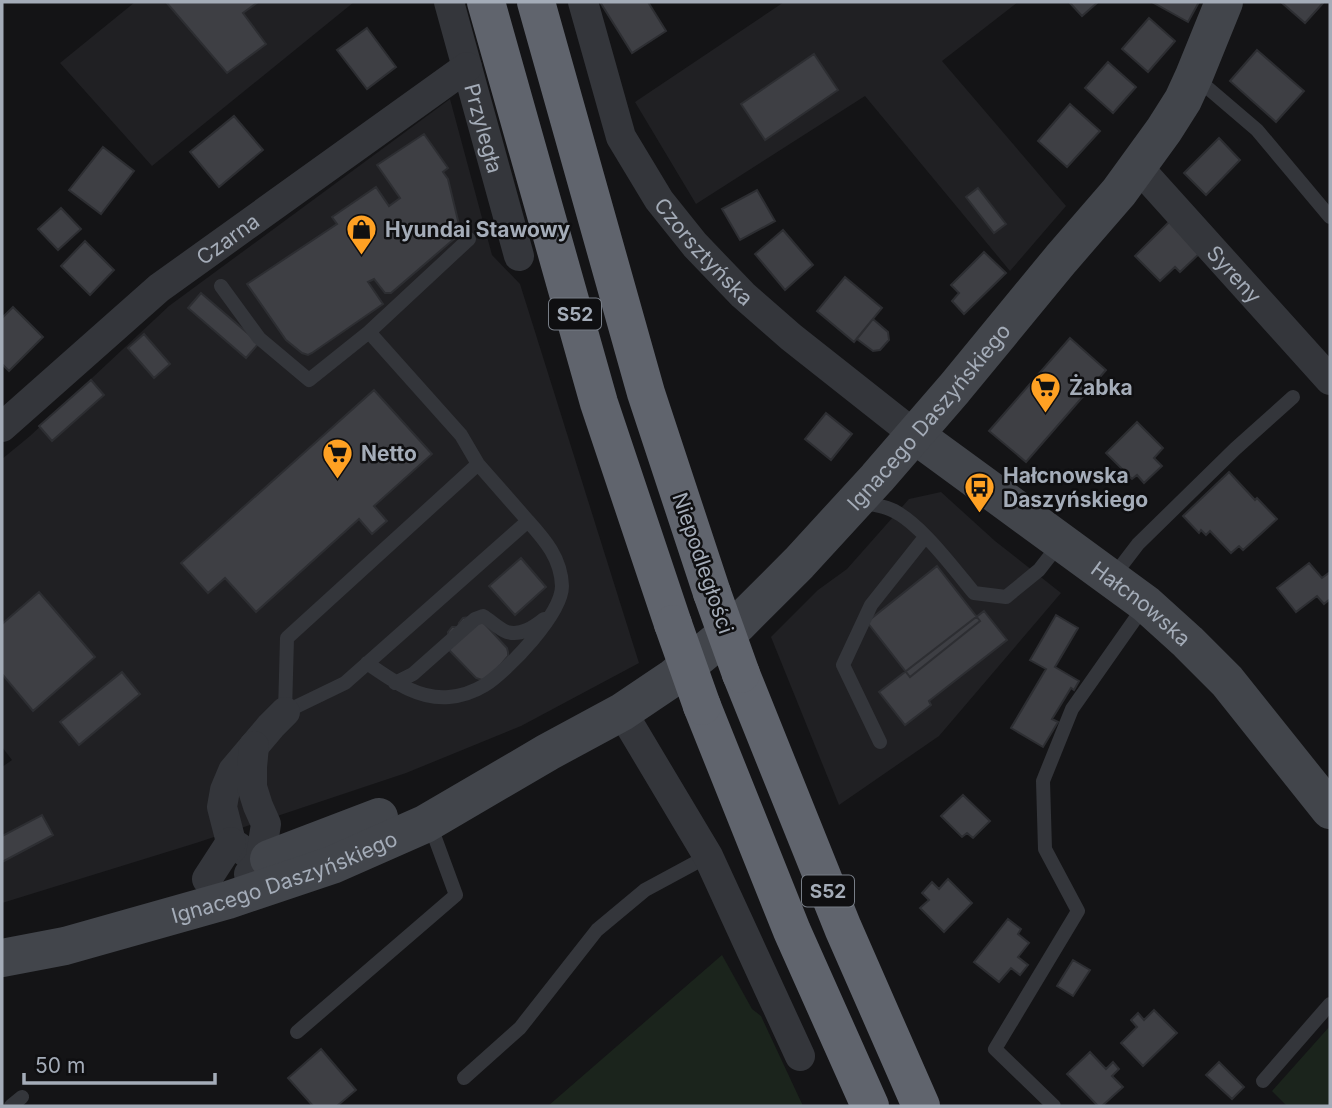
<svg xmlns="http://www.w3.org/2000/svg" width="1332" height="1108" font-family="Inter,sans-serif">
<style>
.built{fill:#202023}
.green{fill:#1b241c}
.building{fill:#3e3f44;stroke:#2d2e32;stroke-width:2}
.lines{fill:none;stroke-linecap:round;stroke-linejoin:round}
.lane{stroke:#34363b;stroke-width:14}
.street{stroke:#34363b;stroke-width:30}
.secondary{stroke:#42454b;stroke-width:38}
.highway{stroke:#60646d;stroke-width:38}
.highway-bridge{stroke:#60646d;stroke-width:38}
.labels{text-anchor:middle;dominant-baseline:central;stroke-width:5;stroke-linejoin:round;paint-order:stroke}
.shield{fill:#0f0f11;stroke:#777d86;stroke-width:2}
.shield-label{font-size:19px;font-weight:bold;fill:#a4acb8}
.street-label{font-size:21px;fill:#a4acb8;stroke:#0f0f11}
.poi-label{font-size:21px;font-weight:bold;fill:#a4acb8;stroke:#0f0f11;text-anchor:start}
</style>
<rect width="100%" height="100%" fill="#141416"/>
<path class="built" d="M135,2H354L152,166L60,63Z
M784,2H1018L942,61L1066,206L1010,271L865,96L696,204L635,102Z
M450,99L492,255L520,284L639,663L521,726L406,773L196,843L2,903V767L12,760L2,747V459L30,436L169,306Z
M941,492L995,541L1061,593L939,736L839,805L771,637L818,590L847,569L909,499Z"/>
<path class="green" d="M722,955L752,1009L761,1016L803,1106H548Z
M1330,1026V1106H1287L1272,1091Z"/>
<path class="building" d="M166,2H258L243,13L266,44L227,73Z
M600,2H648L666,31L632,53Z
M1069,2H1098L1082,16Z
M1152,2H1199L1188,22Z
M1281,2H1324L1305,23Z
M1149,18L1175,41L1148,72L1122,49Z
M367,28L396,67L367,89L337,50Z
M1257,50L1304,91L1276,122L1230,81Z
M814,54L838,90L765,140L741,104Z
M1108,62L1136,87L1113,113L1085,88Z
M1070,104L1100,131L1067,167L1038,141Z
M234,116L263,150L219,187L190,152Z
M424,134L448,168L443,172L448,179L461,233L391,293H385L374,279L368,282L383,304L312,353L308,355L302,353L286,340L247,284L337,224L332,217L376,187L389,206L400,198L377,165Z
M1219,138L1240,160L1206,195L1184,173Z
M103,147L134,171L101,214L69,190Z
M978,188L1006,224L994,233L966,197Z
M757,190L775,221L740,240L722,209Z
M61,208L81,229L58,250L38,229Z
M1170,221L1201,252L1180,272L1175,267L1160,281L1135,256Z
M783,230L813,265L785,290L755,254Z
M85,241L114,270L90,295L61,266Z
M984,252L1006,273L964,314L952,301L959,293L951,285Z
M845,277L882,308L854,342L817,311Z
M201,293L259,343L246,358L188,308Z
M13,307L43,337L9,371L2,364V318Z
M873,319L888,332L889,340L880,350L873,351L857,339Z
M144,334L170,364L154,378L128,348Z
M1070,338L1106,370L1026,462L989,431Z
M91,380L104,395L52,441L39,426Z
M374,390L432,454L374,506L387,521L372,534L359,519L256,612L225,578L208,593L181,563Z
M826,413L852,434L831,460L805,439Z
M1137,422L1163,448L1154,458L1162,466L1144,483L1137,475L1132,479L1106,453Z
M1229,472L1255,500L1257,498L1277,519L1243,550L1239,546L1231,553L1210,531L1206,535L1201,530L1199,533L1183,516Z
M521,558L546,587L515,615L489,586Z
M1309,563L1322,578L1330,572V599L1324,604L1317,596L1296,612L1277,588Z
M937,566L980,621L910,677L867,622Z
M39,592L95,657L33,711L2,674V624Z
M984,611L1007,640L929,701L931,705L905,725L879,692Z
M1056,615L1078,628L1055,667L1079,681L1074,690L1071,688L1052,719L1058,722L1043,747L1011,728L1046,669L1030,660Z
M470,617L483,622L507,648L508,652V656L490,678L482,680L476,678L449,650L448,632L452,627H458L459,623L463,618Z
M122,672L140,694L79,745L60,722Z
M963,795L990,821L973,838L967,833L962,837L941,816Z
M42,815L53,835L2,862V836Z
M948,879L972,903L944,932L920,908L929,900L922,893L932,882L939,889Z
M1008,919L1021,929L1018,934L1029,943L1018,957L1028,965L1020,975L1011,968L999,982L974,962Z
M1073,960L1090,970L1073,996L1057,986Z
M1154,1010L1177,1033L1143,1066L1121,1043L1137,1027L1131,1020L1138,1013L1144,1020Z
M321,1049L356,1090L337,1106H313L288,1078Z
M1090,1052L1106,1069L1113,1062L1119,1069L1112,1076L1123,1087L1102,1106H1098L1067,1074Z
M1219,1062L1244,1087L1232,1099L1206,1075Z"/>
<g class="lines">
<path class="lane" d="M1195,77L1257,130L1330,217
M221,286L259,338L309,380L369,332L469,239
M369,332L461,435L478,464
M478,464L528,521L345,683L285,712L287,638Z
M859,502C868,504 878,505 887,508C916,517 954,569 974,593L1006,597L1039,570L1060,543
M1112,578L1138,544L1235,449L1293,397
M367,663C392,680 418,700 449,697C461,696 475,691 485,685C508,670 562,614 562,586C561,558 545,540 528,521
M395,683L413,674L475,619L483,616C490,620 499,629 507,632C521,636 534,627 544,619
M880,742L843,665L871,605L925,537
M297,1032L456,895L435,838L426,826
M464,1078L520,1028L597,930L645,890L708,856
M1263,1081L1330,1004
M11,1106L22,1097
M1054,1106L995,1049L1078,911L1045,849L1043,781L1072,709L1145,605"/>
<g class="street">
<path id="s1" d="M449,2L519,256"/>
<path id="s2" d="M583,2L621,137L659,200L695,245L743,295L791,337L915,435"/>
<path id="s3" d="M1138,167L1330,380"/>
<path id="s4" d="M2,427L159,288L467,67"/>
<path d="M285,712L271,726L233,771L225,790L222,807L231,842L260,862L287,871"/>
<path d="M622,712L708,856L800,1056"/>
<path d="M249,874L260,862L266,824L258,806L252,787V767L254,746"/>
<path d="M207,879L231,842"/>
</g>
<g class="secondary">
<path id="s5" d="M915,435L1146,604L1188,642L1227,681L1330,810"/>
<path d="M269,859L379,817"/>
<path id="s6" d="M2,958L65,946L228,900L332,865L425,824L548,752L622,712L674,677L738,624L799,563L877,478L954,389L1061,259L1119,192L1164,130L1183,100L1194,76L1224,2"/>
</g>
<path class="highway" d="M486,2L599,403L673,624
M536,2L646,393L712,593
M741,674L843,928L921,1106
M702,706L792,931L870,1106"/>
<path class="highway-bridge" d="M712,593L741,674
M673,624L702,706"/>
</g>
<defs>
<symbol id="shop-pin" viewBox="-11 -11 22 30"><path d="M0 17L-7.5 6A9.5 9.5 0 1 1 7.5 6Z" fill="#ffa123" stroke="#0f0f11"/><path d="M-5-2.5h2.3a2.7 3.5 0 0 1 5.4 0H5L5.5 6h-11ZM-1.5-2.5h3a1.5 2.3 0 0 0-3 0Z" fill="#111"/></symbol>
<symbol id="supermarket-pin" viewBox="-11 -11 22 30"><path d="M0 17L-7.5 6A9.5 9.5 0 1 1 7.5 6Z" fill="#ffa123" stroke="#0f0f11"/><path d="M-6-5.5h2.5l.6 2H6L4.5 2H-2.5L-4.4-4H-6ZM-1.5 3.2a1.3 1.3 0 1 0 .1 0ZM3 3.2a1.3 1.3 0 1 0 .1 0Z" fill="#111"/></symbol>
<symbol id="bus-pin" viewBox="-11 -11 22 30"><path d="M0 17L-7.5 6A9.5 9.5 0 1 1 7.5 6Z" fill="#ffa123" stroke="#0f0f11"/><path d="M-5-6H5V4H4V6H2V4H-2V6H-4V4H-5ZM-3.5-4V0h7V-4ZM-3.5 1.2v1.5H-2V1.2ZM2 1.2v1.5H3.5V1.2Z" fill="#111"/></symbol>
</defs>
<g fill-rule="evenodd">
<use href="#shop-pin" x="344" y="212" width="35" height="47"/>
<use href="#supermarket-pin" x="1028" y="370" width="35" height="47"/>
<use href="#supermarket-pin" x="320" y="436" width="35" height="47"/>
<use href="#bus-pin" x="962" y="470" width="35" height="47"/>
</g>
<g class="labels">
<g class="shield">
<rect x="549" y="298.5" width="52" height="31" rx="5"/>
<rect x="802" y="875.5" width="52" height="31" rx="5"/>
</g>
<g class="shield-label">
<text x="575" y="314">S52</text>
<text x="828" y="891">S52</text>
</g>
<g class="street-label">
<text stroke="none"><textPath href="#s1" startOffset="131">Przyległa</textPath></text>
<text stroke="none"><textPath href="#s4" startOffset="294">Czarna</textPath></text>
<text stroke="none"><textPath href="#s2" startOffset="282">Czorsztyńska</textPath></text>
<text stroke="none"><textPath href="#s3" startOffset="144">Syreny</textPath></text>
<text stroke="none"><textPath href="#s6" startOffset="1099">Ignacego Daszyńskiego</textPath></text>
<text transform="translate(703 563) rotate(71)">Niepodległości</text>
<text stroke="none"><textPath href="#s5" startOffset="282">Hałcnowska</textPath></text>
<text stroke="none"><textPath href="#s6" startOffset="294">Ignacego Daszyńskiego</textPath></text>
</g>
<g class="poi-label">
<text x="385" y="229">Hyundai Stawowy</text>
<text x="1069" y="387">Żabka</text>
<text x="361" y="453">Netto</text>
<text x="1003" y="475">Hałcnowska<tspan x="1003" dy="24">Daszyńskiego</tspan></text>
</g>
</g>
<rect width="1332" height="1108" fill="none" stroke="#a4acb8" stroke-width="7"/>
<path d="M24 1073v10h191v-10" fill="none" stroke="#a4acb8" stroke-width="3.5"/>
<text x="35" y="1073" font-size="21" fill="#a4acb8" stroke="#0f0f11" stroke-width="5" paint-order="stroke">50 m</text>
</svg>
